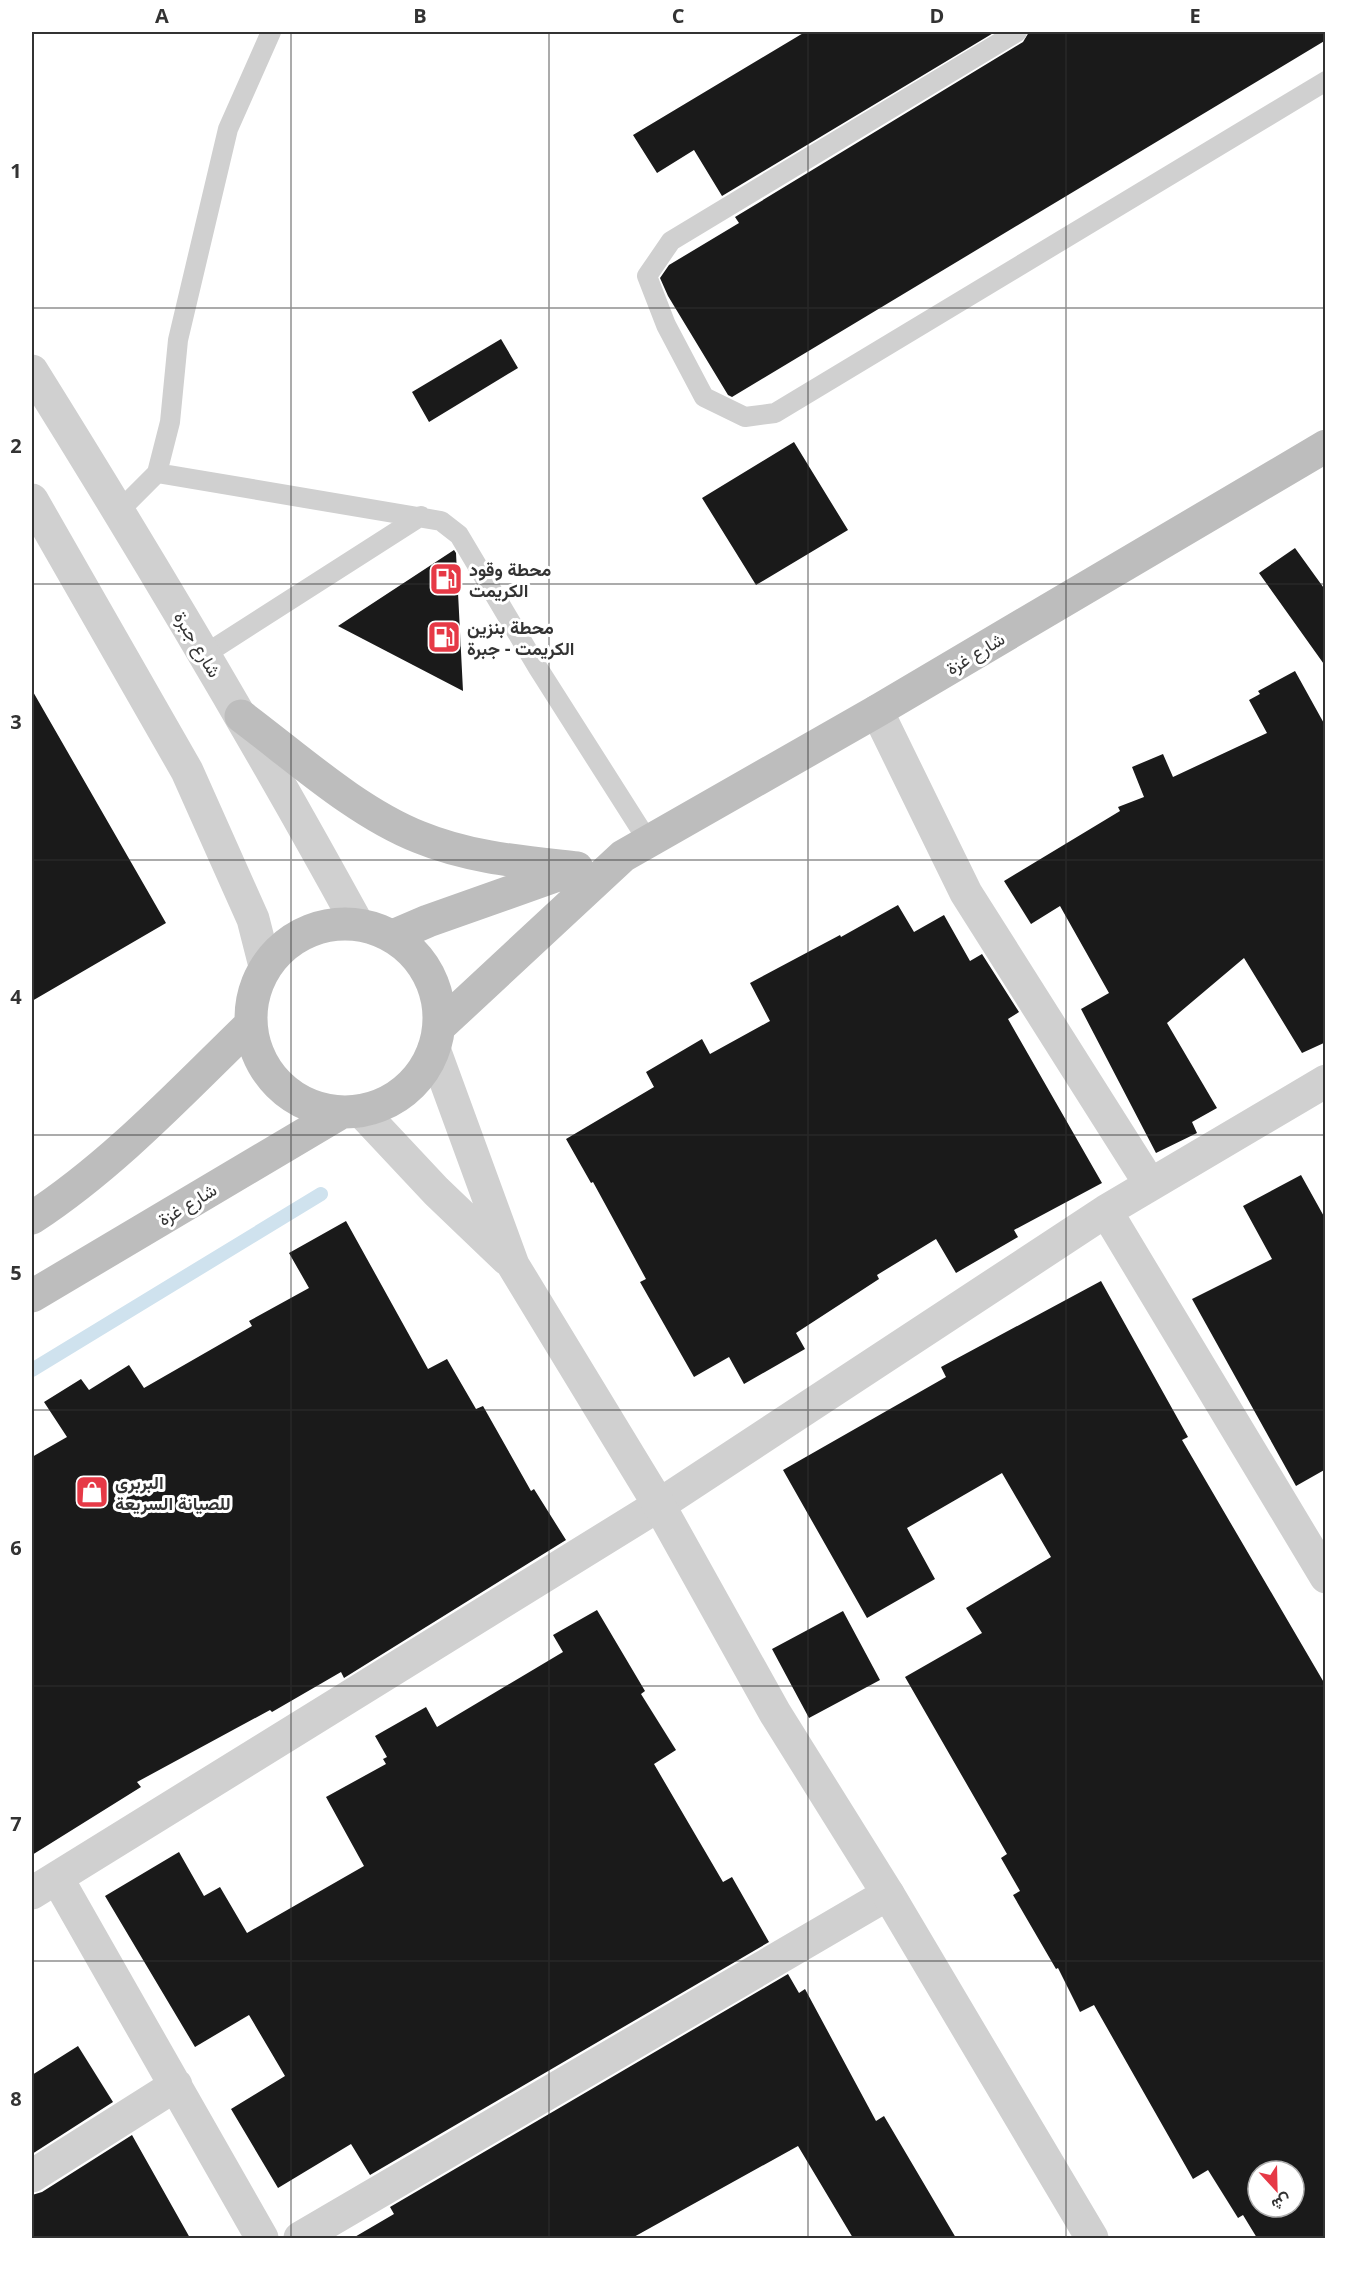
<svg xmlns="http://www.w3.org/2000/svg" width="1357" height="2270" font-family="'Open Sans',Vazirmatn,sans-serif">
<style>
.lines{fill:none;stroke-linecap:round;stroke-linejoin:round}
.stream{stroke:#cfe2ee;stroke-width:14}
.building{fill:#1a1a1a;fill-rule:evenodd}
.service{stroke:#d0d0d0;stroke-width:20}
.minor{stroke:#d0d0d0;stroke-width:33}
.tertiary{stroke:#d0d0d0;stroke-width:33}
.secondary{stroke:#bdbdbd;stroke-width:33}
.grid{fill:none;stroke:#333;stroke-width:1.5;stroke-opacity:0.55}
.labels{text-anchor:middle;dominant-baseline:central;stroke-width:6;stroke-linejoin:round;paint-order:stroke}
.poi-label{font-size:18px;font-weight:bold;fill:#333;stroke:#fff;text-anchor:start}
.street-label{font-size:18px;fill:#333;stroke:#fff}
.neatline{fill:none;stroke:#333;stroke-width:2}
.grid-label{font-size:20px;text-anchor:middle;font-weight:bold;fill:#333}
</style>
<rect width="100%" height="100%" fill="#fff"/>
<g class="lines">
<path class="stream" d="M32,1370L321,1194"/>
</g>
<path class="building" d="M805,32H995L722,196L694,150L657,173L633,135Z
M1029,32H1326V40L732,397L728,395L668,296L660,278L669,265L739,223L735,217L1023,42Z
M501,339L518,368L429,422L412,392Z
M794,442L848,530L756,585L702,498Z
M1295,548L1326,591V667L1259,573Z
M454,550L456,553L463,691L338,626Z
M1295,671L1326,727V1042L1302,1053L1244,958L1167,1023L1217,1108L1192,1122L1197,1133L1156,1153L1081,1009L1109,993L1060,906L1031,924L1004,881L1120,811L1118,807L1144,797L1132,767L1163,754L1173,777L1267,733L1249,700L1260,694L1258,691Z
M32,690L166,923L32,1001Z
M898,905L914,932L944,915L970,961L982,954L1019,1012L1008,1019L1102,1183L1014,1230L1018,1237L956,1273L936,1239L877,1275L879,1279L796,1333L805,1349L744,1384L729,1357L694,1377L640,1282L646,1279L593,1182L591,1183L566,1139L654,1087L646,1072L702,1039L710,1054L770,1021L750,983L840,935L841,937Z
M1301,1175L1326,1220V1469L1296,1486L1192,1299L1272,1259L1243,1206Z
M346,1221L428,1369L447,1359L476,1409L483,1406L531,1491L534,1489L566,1540L344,1678L341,1672L272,1712L270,1710L137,1782L141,1787L32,1855V1457L67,1437L44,1402L81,1379L89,1390L129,1365L144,1388L252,1326L249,1321L309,1288L289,1253Z
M1101,1281L1188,1437L1182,1440L1326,1686V2238H1257L1243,2215L1238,2218L1208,2170L1193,2179L1094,2005L1080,2012L1058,1968L1056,1969L1013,1895L1020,1891L1001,1858L1007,1854L905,1677L982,1633L966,1608L1051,1557L1002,1473L907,1528L935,1579L867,1618L783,1470L946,1377L941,1367ZM1258,2171H1294V2207H1258Z
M597,1610L645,1691L641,1694L676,1750L654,1764L723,1882L732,1877L769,1942L370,2175L351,2144L278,2188L231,2109L285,2076L249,2015L195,2047L105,1896L179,1852L204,1896L220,1887L247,1933L364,1866L326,1797L386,1764L383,1759L387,1757L375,1736L426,1707L437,1727L563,1652L553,1635Z
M843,1611L880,1680L809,1718L772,1649Z
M788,1974L799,1993L805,1989L876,2121L884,2116L956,2238H853L798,2146L632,2238H353L394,2214L390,2207Z
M78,2046L113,2102L32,2154V2075Z
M132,2135L190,2238H32V2195L42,2192Z"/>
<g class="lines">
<path class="service" d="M1017,32L671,241L647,276L666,325L704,397L745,417L775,413L1326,81
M157,473L441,521L459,535L538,668L648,841
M119,511L157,473L170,422L178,340L228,129L271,32
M204,655L421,516"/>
<path class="minor" d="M877,711L966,893L1150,1184
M1106,1211L1326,1577
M57,1878L262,2238
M32,1893L659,1505L1106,1211L1326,1081
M32,2176L176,2085
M300,2238L888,1894"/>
<path class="tertiary" d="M32,371C145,552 254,735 357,923
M32,500L187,771L253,919L265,966
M434,1049L513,1265L659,1505L775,1713L888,1894L1092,2238
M361,1111L436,1191L507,1259"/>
<path class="secondary" d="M241,716C296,757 356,812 419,837C470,858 523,862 577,868
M251 1018a94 94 0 1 1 188 0a94 94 0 1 1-188 0Z
M393,936L428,921L572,870
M440,1026L623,856L877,711L1326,446
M32,1218C113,1165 180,1093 249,1026
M32,1296L342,1112"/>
</g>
<path class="grid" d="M291,32V2238M549,32V2238M808,32V2238M1066,32V2238M32,308H1326M32,584H1326M32,860H1326M32,1135H1326M32,1410H1326M32,1686H1326M32,1961H1326"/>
<defs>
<symbol id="fuel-square" viewBox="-11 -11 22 22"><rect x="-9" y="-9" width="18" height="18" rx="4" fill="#e63946" stroke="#fff"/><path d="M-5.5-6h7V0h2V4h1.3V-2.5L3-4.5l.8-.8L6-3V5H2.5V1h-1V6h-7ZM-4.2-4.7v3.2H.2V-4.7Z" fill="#fff"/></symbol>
<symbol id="shop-square" viewBox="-11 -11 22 22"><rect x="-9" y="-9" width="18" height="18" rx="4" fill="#e63946" stroke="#fff"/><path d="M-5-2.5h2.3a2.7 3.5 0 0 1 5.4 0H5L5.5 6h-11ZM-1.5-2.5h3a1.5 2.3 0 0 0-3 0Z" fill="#fff"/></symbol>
</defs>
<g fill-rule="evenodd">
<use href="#fuel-square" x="427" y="560" width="38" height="38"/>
<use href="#fuel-square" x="425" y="618" width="38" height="38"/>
<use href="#shop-square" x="73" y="1473" width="38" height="38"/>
</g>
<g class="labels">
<g class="poi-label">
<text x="469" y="569">محطة وقود<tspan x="469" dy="21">الكريمت</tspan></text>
<text x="467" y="627">محطة بنزين<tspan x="467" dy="21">الكريمت - جبرة</tspan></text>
<text x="115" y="1482">البربري<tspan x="115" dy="21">للصيانة السريعة</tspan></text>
</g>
<g class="street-label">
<text transform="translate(198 644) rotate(59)">شارع جبرة</text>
<text transform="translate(975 653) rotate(-31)">شارع غزة</text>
<text transform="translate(187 1204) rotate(-31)">شارع غزة</text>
</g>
</g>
<rect width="1357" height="2270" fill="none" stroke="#ffffff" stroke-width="66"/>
<g transform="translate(1276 2189) rotate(158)"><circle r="28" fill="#ffffff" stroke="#adadad" stroke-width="1.5"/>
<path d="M0-4.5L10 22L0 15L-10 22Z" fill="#e63946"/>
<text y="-9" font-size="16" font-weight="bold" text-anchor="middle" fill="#333333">ش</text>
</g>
<rect x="33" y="33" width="1291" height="2204" class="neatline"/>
<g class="grid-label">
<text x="162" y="23">A</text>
<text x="420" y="23">B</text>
<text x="678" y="23">C</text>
<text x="937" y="23">D</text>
<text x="1195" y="23">E</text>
<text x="16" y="178">1</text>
<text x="16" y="453">2</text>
<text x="16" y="729">3</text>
<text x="16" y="1004">4</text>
<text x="16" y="1280">5</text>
<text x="16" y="1555">6</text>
<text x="16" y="1831">7</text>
<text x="16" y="2106">8</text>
</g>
</svg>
